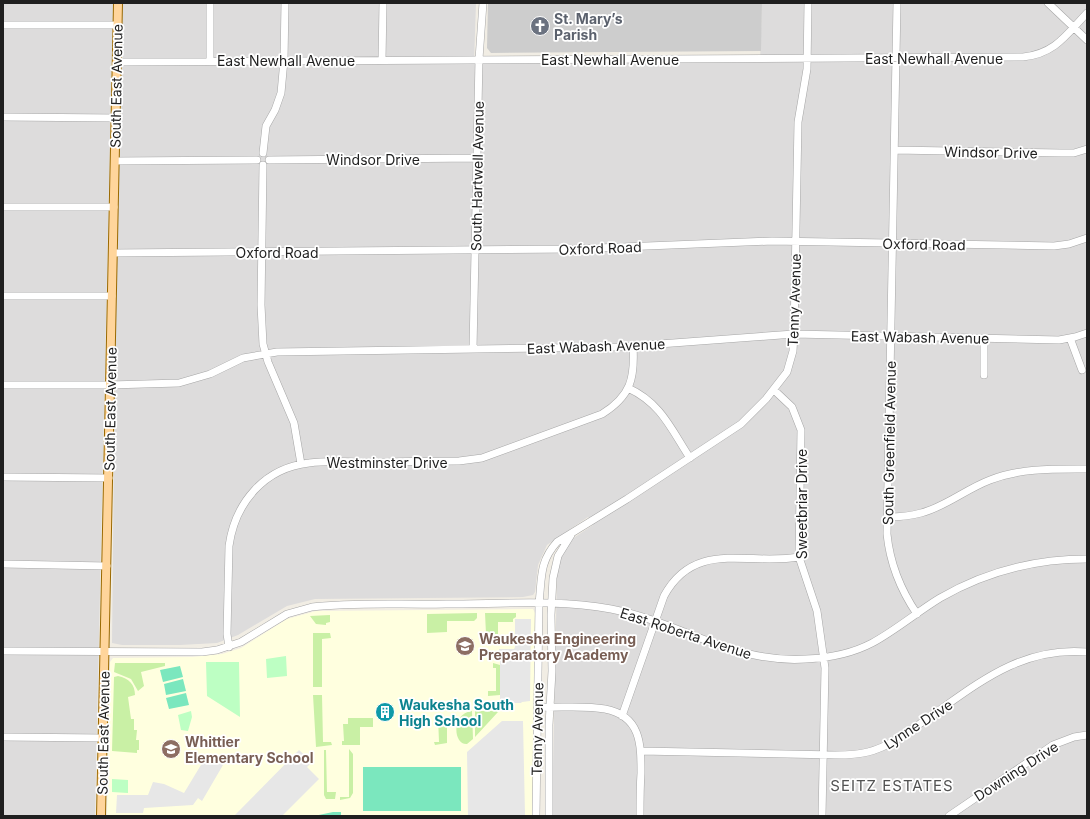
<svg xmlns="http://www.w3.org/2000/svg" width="1090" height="819" font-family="Inter,sans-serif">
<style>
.residential{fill:#dddcdc}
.education{fill:#ffffdf}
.religious{fill:#cdcdcd}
.grass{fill:#c9f0a5}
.park{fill:#bdffc3}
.pitch{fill:#7be7be}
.parking{fill:#e7e7e7}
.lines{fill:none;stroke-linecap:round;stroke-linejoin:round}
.minor-casing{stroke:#a6a6a6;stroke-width:8}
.major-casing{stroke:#9a6900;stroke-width:10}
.minor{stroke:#fff;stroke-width:7}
.major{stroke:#ffd59b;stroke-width:8}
.labels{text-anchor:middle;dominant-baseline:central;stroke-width:3.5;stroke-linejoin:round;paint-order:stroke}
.worship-label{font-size:14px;font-weight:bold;fill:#5b616d;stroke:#fff;text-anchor:start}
.street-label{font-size:14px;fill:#1f1f1f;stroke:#fff}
.education-label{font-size:14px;font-weight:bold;fill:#785e54;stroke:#fff;text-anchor:start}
.culture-label{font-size:14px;font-weight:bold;fill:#0d838f;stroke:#fff;text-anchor:start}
.neighbourhood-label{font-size:15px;letter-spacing:1px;fill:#525252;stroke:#fff}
</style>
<rect width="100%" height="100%" fill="#f1ede4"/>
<path class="residential" d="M3,3H113L95,816H3Z
M122,3H476L474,63L760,62L762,3H1087V816H552L557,574L560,559L572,539L593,525L588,517L547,545L538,565L535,592L533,595L523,597L315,599L287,606L238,635L217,643L180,645H122L112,643L115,359Z"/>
<path class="education" d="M528,609H533L535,613L532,816H107L110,662L113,658L192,657L222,654L241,648L287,619L316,611Z"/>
<path class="religious" d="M488,3H762L761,51L491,53L487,48Z"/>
<path class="grass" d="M477,613V618L474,621H447V632L427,633V614Z
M485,613H516V617L513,619V622H498V634H486Z
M330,615V622L326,623V625L316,624L310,616Z
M313,633H330L331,638L322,639V687H313Z
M115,663H165V666L141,672L144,686L138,691L131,679L114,672Z
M493,663L500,665V695L488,696V691H496V668H493Z
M118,676C129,678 135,685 135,695L128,697L131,719H134V730H137L136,740H139V750H137V753L112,751L114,677Z
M313,695H322L323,742H331L332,745L316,747Z
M472,711L473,739L467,744C453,745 451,713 472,711Z
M475,711H496L498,712L475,737Z
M438,717H447V743L435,745L434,742H439Z
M348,718H373V727H360V745H342V741H344L343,724H348Z
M349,749L353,754V793L350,798L340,800V797H349Z
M324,750H326L327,792H336L335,799H326L324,795Z"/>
<path class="park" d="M286,656L287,676L267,678L266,659Z
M206,662H239L240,717L207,696Z
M191,711L192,717L188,731L181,730L178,715Z
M112,779L128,780V793L112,792Z"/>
<path class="pitch" d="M180,666L183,677L163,682L160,670Z
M183,679L186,691L166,695L164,684Z
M186,693L189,705L169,709L166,698Z
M363,767H461V811H363Z
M333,812H341V816H314Z"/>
<path class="parking" d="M515,619H531L530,701L522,702L521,703H500V654H499V649H514L515,647Z
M502,721H523L525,815H468L467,752Z
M299,750L312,762L307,767L319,779L282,816H234Z
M207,755L223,765L202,801L198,798L193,805L144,808L143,813H116L117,795H148L153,782L164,784L184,793Z"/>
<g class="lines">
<defs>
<path id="minor" d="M897,3L887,534C890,564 900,589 917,614
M1048,3L1087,40
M3,25H118
M382,60L383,3
M210,61V3
M117,62L1023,57C1055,54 1067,34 1087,13
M3,117L116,118
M895,150L1061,153H1074L1087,149
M263,153L266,126L275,110L281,93L284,60L285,3
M269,160L477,158
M115,161L257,160
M263,165L261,305L263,344L268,362L294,423L301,464
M3,207H114
M113,253L573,249L772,241L1054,246L1069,244L1087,238
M3,296H112
M1070,338L1082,370
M473,349L479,59L483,3
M984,375V338
M3,385H110L179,383L210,374L243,358L277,352L619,347L794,334L1059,340L1075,337L1087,333
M628,388C661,403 671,429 690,458
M774,390L792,407L801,430L799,557L817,611L825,668L822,816
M3,477L109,478
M888,517C899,517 910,516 921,513C945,507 966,489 990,480C1021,468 1054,469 1087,469
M3,564L107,566
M229,647L227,634L229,546C235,503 264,468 309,463C328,460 348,462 367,462C398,462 428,461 459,461L482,458L602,414C631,396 635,378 633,346
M3,651L202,652L217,650L241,642L287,614L312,607C356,602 402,605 446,604C501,604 557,599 611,609C680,622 733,664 806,659C828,658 853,653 872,643C896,630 917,612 940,598C985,572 1035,559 1087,559
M538,707C559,708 584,705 605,709C641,716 641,744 641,773C640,787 640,802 640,816
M622,716L664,596C695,539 748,566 799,557
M3,737L103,738
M641,751L835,755C846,755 857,755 868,752C888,747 904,735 921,723C974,687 1018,646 1087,652
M536,816L539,603C542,578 539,562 557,542L627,499L741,424L766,399L787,372L793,351L794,334L798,122L807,69L808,3
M549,816V725L552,671L551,615L553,578L558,556L571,535
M949,816L1053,745L1074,737L1087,735"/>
<path id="major" d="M101,816L118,3"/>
</defs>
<use href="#minor" class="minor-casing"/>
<use href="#major" class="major-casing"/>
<use href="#minor" class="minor"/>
<use href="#major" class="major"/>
</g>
<defs>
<symbol id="church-disc" viewBox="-11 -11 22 22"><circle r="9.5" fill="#6b7280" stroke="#fff"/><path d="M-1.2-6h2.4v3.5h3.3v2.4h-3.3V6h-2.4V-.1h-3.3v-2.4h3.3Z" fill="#fff"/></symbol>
<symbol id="school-disc" viewBox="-11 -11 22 22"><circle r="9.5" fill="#8d6e63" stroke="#fff"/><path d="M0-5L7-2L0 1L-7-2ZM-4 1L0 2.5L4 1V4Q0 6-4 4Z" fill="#fff"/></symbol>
<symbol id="building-disc" viewBox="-11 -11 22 22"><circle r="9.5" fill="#0f9aa8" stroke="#fff"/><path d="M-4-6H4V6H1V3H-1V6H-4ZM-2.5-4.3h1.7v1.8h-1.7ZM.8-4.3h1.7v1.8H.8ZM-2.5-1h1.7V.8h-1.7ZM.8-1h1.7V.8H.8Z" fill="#fff"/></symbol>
</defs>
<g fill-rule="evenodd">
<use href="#church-disc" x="529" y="15" width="22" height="22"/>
<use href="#school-disc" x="454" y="635" width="22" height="22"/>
<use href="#building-disc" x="374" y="701" width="22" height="22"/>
<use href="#school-disc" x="160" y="738" width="22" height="22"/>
</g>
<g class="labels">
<g class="worship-label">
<text x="554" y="18">St. Mary’s<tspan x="554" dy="16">Parish</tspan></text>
</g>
<g class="street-label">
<text x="934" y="58">East Newhall Avenue</text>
<text x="610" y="59">East Newhall Avenue</text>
<text x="286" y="60">East Newhall Avenue</text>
<text transform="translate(116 86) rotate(-89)">South East Avenue</text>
<text transform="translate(991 152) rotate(1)">Windsor Drive</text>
<text x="373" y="159">Windsor Drive</text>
<text transform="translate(477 176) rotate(-89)">South Hartwell Avenue</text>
<text transform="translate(924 244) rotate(1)">Oxford Road</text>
<text transform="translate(600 248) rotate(-2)">Oxford Road</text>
<text x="277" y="252">Oxford Road</text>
<text transform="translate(794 300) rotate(-88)">Tenny Avenue</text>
<text transform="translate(920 337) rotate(1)">East Wabash Avenue</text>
<text transform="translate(596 346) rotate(-2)">East Wabash Avenue</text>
<text transform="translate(110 409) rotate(-89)">South East Avenue</text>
<text transform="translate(889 443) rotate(-89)">South Greenfield Avenue</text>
<text x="387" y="462">Westminster Drive</text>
<text transform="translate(801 504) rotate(-90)">Sweetbriar Drive</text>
<text transform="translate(686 633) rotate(18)">East Roberta Avenue</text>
<text transform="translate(918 724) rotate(-33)">Lynne Drive</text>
<text transform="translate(537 729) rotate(-89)">Tenny Avenue</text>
<text transform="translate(103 733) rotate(-89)">South East Avenue</text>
<text transform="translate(1016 771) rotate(-33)">Downing Drive</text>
</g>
<g class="education-label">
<text x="479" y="638">Waukesha Engineering<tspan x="479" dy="16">Preparatory Academy</tspan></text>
<text x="185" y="741">Whittier<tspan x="185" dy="16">Elementary School</tspan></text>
</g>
<g class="culture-label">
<text x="399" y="704">Waukesha South<tspan x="399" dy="16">High School</tspan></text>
</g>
<g class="neighbourhood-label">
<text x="892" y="785">SEITZ ESTATES</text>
</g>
</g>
<rect width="1090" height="819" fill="none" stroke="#1f1f1f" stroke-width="8"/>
</svg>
